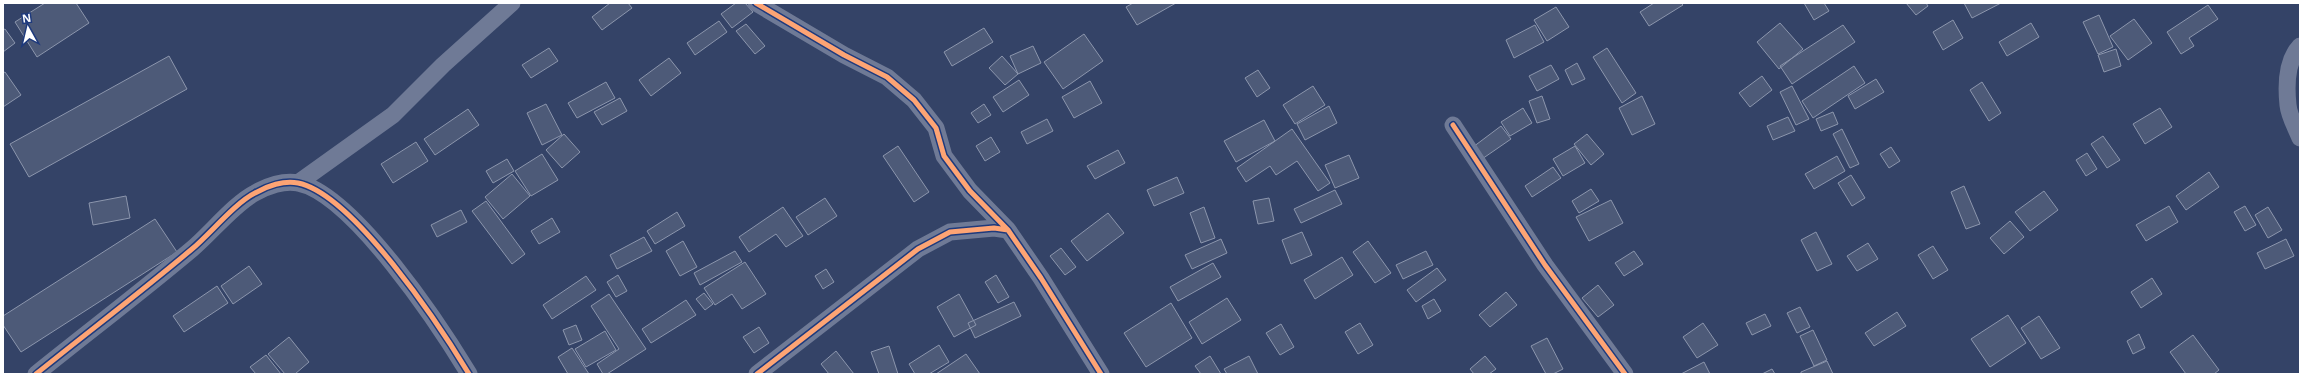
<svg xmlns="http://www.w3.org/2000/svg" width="2303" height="377" font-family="'Noto Sans',sans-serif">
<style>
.building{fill:#4d5a78;stroke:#8c96ad}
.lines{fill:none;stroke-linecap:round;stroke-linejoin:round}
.street{stroke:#6f7a96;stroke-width:17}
.cycleway-casing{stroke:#1e3a7d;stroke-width:8}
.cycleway{stroke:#fda474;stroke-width:5}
</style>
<rect width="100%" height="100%" fill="#344367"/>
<path class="building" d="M45,3H76L89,23L37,57L15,22Z
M610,3H628L632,8L602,30L592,17Z
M736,3H745L753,12L732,28L721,14Z
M1133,3H1176L1137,25L1126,7Z
M1654,3H1681L1683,5L1649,26L1640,12Z
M1804,3H1824L1829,11L1814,20Z
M1906,3H1926L1928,6L1916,15Z
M1964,3H2001L1972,18Z
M2208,5L2218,19L2189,38L2194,46L2181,54L2167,32Z
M1556,7L1569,27L1547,41L1534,20Z
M2099,15L2113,47L2098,54L2083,22Z
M2134,19L2152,43L2128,60L2110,36Z
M1953,20L1963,38L1943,50L1933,32Z
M719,21L727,32L695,55L687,43Z
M1780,23L1803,49L1779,69L1757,42Z
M2031,23L2039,37L2007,56L1999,42Z
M746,24L765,46L755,54L736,31Z
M1535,25L1544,42L1514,58L1506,40Z
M1843,25L1855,42L1792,84L1780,66Z
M984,28L993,42L952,66L944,52Z
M5,29L15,43L3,52V30Z
M1084,34L1103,61L1063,89L1044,62Z
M1033,46L1041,63L1018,74L1010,56Z
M549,48L558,61L531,78L522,65Z
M1607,48L1636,93L1622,103L1593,57Z
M2116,49L2121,66L2104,72L2098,55Z
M169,56L187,89L29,177L10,144Z
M1002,56L1018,74L1005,85L989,68Z
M669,58L681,73L651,96L639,80Z
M1577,63L1585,79L1572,85L1565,70Z
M1551,65L1559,79L1537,91L1529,76Z
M1854,66L1865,83L1813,118L1802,101Z
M1258,70L1270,88L1257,97L1245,78Z
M5,72L21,95L3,107V73Z
M1762,76L1772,90L1750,107L1739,93Z
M1876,79L1884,92L1855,109L1848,96Z
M1019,80L1029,95L1003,112L993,97Z
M1090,81L1102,103L1074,118L1062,97Z
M606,82L615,98L577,118L568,103Z
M1982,82L2001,113L1989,121L1970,90Z
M1313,86L1325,105L1295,124L1283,105Z
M1792,86L1809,119L1796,125L1780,92Z
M1542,96L1550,119L1537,123L1529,101Z
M1642,96L1655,124L1632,135L1619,108Z
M620,98L627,111L602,125L594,112Z
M546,104L562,135L542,145L527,113Z
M984,104L991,115L978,123L971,113Z
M1329,106L1337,123L1305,140L1297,124Z
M1523,108L1532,123L1510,136L1501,122Z
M2160,108L2172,127L2145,144L2133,124Z
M468,109L479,125L435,155L424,139Z
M1833,112L1838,124L1821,131L1816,119Z
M1788,117L1795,131L1773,140L1767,126Z
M1047,119L1053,131L1027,144L1021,132Z
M1264,120L1275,141L1236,162L1224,141Z
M1501,126L1511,139L1482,159L1473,147Z
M1292,129L1330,183L1318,191L1297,161L1276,175L1270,166L1246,182L1237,168Z
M1842,129L1859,164L1850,168L1833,134Z
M564,134L580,152L562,168L546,150Z
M1587,134L1604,154L1591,165L1574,144Z
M2103,136L2120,160L2107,168L2091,144Z
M991,137L1000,152L985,161L976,146Z
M416,142L428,161L393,183L381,164Z
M898,146L929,192L914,202L883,156Z
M1575,146L1585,163L1563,176L1553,159Z
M1891,147L1900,161L1889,168L1880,154Z
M1118,150L1125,163L1095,179L1087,166Z
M2087,153L2097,169L2086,176L2076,160Z
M542,154L558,180L531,196L515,171Z
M1349,155L1359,178L1335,188L1325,165Z
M1837,156L1845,171L1814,189L1805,174Z
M507,159L514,171L493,183L486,171Z
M1553,167L1561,178L1532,197L1525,186Z
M2209,172L2219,187L2186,210L2176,196Z
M512,174L530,196L503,219L485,197Z
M1851,175L1865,198L1852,206L1838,183Z
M1177,177L1184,193L1154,206L1147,190Z
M1964,186L1980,224L1966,229L1951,192Z
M1591,189L1599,201L1579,213L1572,201Z
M1335,190L1342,204L1301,223L1294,209Z
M2044,191L2058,210L2030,231L2015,212Z
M126,196L130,218L93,225L89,203Z
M825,198L837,216L808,235L796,217Z
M1269,198L1274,221L1258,224L1253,201Z
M1611,200L1623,223L1589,241L1576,217Z
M486,201L525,254L512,264L472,211Z
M2169,206L2178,222L2146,241L2136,225Z
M2245,206L2256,225L2245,231L2234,212Z
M783,207L803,236L786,247L776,234L749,252L739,237Z
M1204,207L1215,238L1201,243L1190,213Z
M2268,207L2282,230L2268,238L2255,215Z
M461,210L467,222L437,237L431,225Z
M677,212L685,226L655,244L647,231Z
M1108,213L1124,233L1087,261L1071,241Z
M552,218L560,232L539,244L531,231Z
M155,219L177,252L21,352L3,325V316Z
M2010,221L2024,237L2004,254L1990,238Z
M1302,232L1312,255L1291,264L1282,240Z
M1816,232L1832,264L1817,271L1801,240Z
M644,237L652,251L617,269L610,255Z
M1221,239L1227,253L1192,269L1185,255Z
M2286,239L2294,256L2265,269L2257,253Z
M683,241L697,267L680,276L666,251Z
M1368,241L1391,273L1375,283L1353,252Z
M1868,243L1878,259L1857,271L1847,256Z
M1933,246L1948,270L1933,279L1918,255Z
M1061,248L1076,267L1065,275L1050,256Z
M735,251L742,262L700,285L694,273Z
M1426,251L1433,265L1403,279L1396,265Z
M1634,251L1643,264L1624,276L1615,263Z
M1342,257L1353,275L1315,299L1304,280Z
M745,262L766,294L742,309L732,294L715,305L704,288Z
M1213,263L1221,277L1178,301L1170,287Z
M249,266L262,284L233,304L221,286Z
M1437,268L1446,280L1416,302L1407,290Z
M826,269L834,282L823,289L815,276Z
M618,275L627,291L616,297L607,282Z
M996,275L1009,297L998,303L985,282Z
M586,276L596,290L552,319L543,305Z
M2152,278L2162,294L2141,308L2131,292Z
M1598,285L1614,305L1598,317L1582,298Z
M217,286L228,303L184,332L173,316Z
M1506,292L1517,305L1490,327L1479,315Z
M704,293L713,304L705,310L696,299Z
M609,294L646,349L607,374H603L597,364L619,349L591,306Z
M959,294L976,325L954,337L937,307Z
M1227,298L1241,320L1202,344L1189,322Z
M1434,299L1441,311L1428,319L1422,306Z
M686,300L696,315L651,343L642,329Z
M1014,302L1021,316L975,338L968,323Z
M1171,303L1192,338L1146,367L1124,333Z
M1800,307L1810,327L1797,333L1787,313Z
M1897,312L1906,326L1874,346L1865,333Z
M1765,314L1771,326L1752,335L1746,323Z
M2008,315L2026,343L1990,367L1971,339Z
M2039,316L2060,348L2041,359L2021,328Z
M1360,323L1373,345L1358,354L1345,332Z
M1703,323L1718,345L1697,358L1683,337Z
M1281,324L1294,347L1280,355L1266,333Z
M576,325L582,340L569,345L563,330Z
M759,327L769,343L754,353L743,337Z
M1813,330L1827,360L1814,366L1800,336Z
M605,331L616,350L586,367L575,349Z
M2139,334L2145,348L2133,354L2127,341Z
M2193,335L2219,370L2214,374H2186L2170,352Z
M289,337L309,362L295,374H285L268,354Z
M1547,338L1563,369L1553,374H1546L1531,346Z
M939,345L949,362L929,374H915L909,364Z
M889,346L898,374H879L871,352Z
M572,348L589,374H568L558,357Z
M836,351L854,374H829L821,364Z
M966,354L980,374H936Z
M266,355L281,374H256L250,367Z
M1210,356L1221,374H1201L1195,366Z
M1249,356L1258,374H1227L1224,369Z
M1485,356L1496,369L1489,374H1474L1470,369Z
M1827,361L1833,374H1801V372Z
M1704,362L1710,374H1681Z
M1772,369L1775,374H1762Z"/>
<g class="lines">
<path class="street" d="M756,3L844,55L887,77L914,100L936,128L944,156L970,191L1008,230
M2300,46C2286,61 2286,86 2288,105C2289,116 2296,128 2300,138
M1453,125L1545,265L1625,374
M298,183L393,115L443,65L512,3
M36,374C88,332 141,292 192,249C210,234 235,203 255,193C267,186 284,180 298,183C353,194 440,326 469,374
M757,374L918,249L950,232L994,228L1008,230L1041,278L1101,374"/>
<defs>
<path id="cycleway" d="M756,3L844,55L887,77L914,100L936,128L944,156L970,191L1008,230
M1453,125L1545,265L1625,374
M36,374C88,332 141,292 192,249C210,234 235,203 255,193C267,186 284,180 298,183C353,194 440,326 469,374
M757,374L918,249L950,232L994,228L1008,230L1041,278L1101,374"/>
</defs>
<use href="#cycleway" class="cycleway-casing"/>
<use href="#cycleway" class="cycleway"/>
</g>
<rect width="2303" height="377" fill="none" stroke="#ffffff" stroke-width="8"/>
<g transform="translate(28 28) rotate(352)" stroke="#1e3a7d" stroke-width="3" paint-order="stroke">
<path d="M0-3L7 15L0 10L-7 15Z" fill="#ffffff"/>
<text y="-6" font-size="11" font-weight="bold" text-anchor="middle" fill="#ffffff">N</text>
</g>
</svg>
